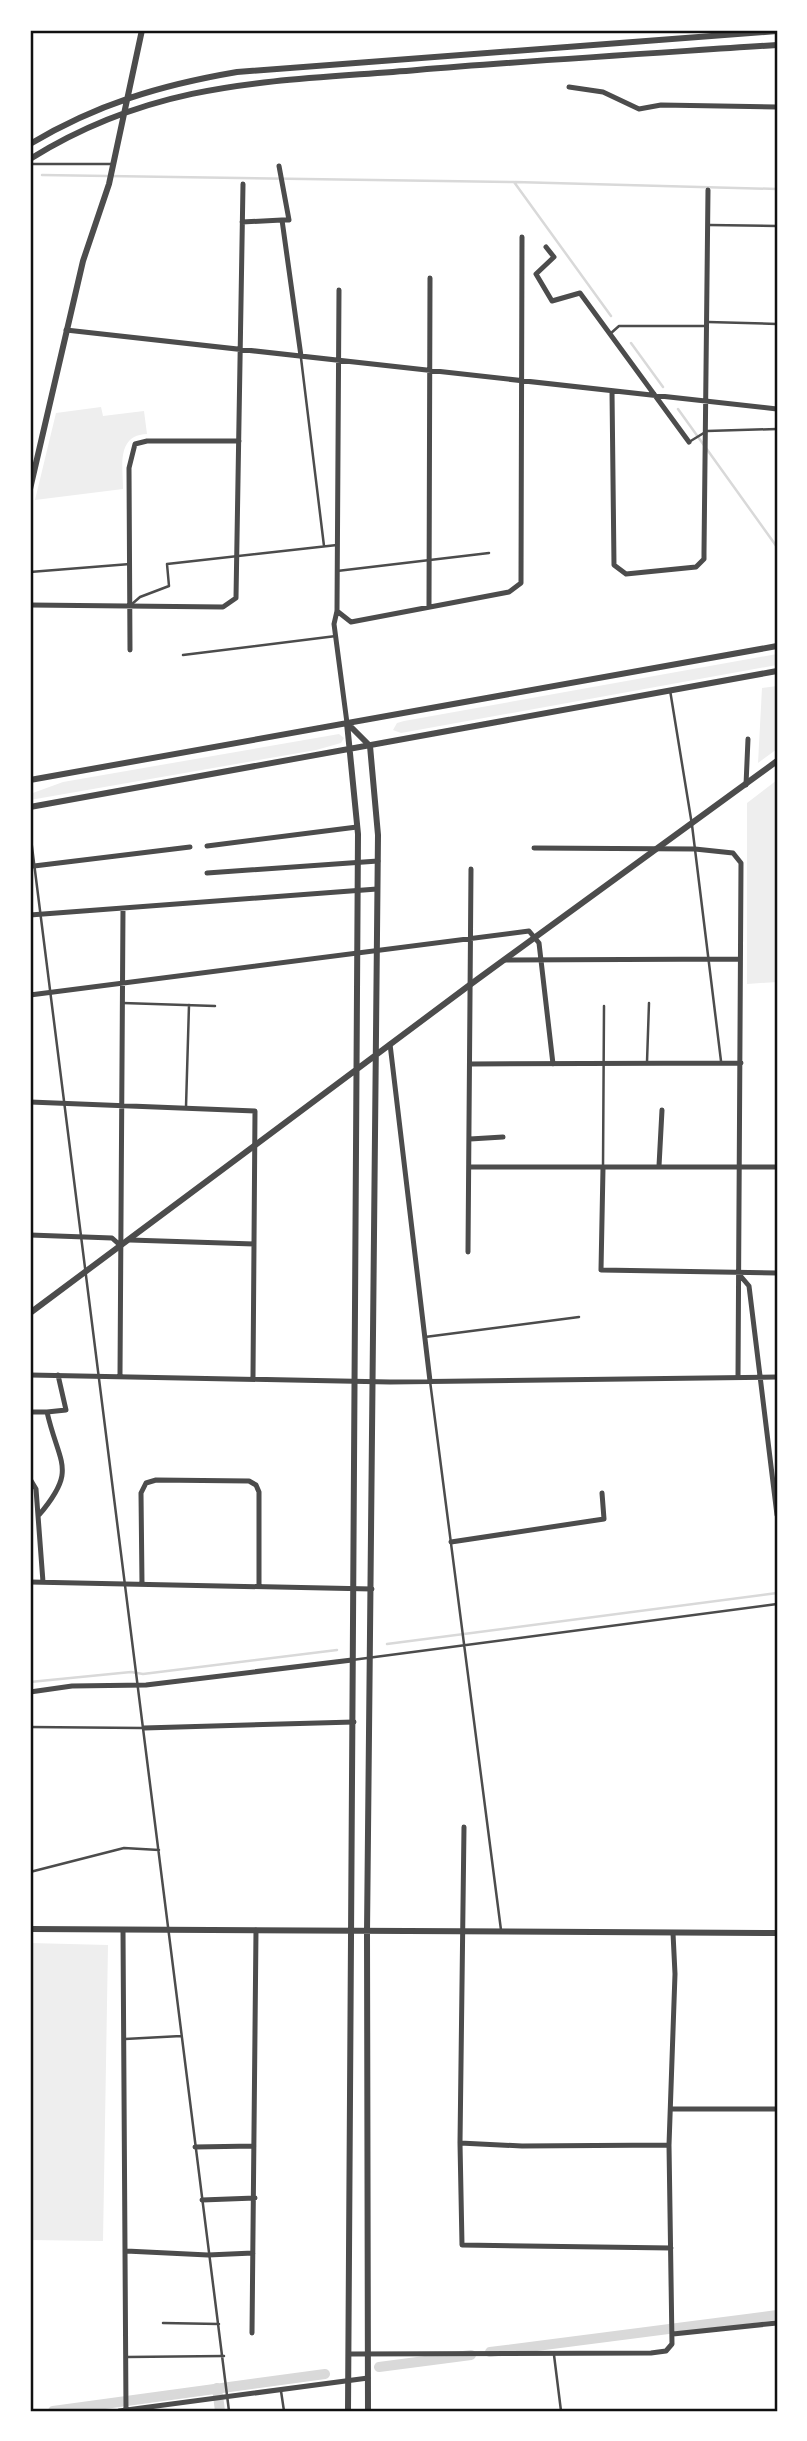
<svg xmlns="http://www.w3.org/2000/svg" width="807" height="2441" font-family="'Fira Sans',sans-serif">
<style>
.green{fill:#eee}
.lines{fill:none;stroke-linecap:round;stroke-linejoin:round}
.stream{stroke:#d9d9d9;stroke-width:2.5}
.canal{stroke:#d9d9d9;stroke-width:10}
.service{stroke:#4c4c4c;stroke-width:2.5}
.minor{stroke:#4c4c4c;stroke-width:5}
.tertiary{stroke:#4c4c4c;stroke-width:6}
.neatline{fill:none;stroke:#111;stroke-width:2.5}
</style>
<rect width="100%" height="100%" fill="#fff"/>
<path class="green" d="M101,407L103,416L144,411L147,434C116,435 123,467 123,489L35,500L56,413Z
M777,654V665L401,733L393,730L397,723L404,721Z
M777,686V749L758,763L762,688Z
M339,734L344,738L341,743L316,750L30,800V794L63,782Z
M777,780V982L747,984V803Z
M30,1943L108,1945L103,2241L30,2240Z"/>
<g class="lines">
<path class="stream" d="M42,175L514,182L611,316
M515,182L777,189
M631,343L663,387
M678,409L777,547
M387,1644L777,1593
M30,1682L131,1672L143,1674L337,1650"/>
<path class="canal" d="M490,2352L777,2315
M379,2367L471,2355
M217,2388L220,2411
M53,2411L325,2374"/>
<path class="service" d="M30,164H111
M709,225L777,226
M708,322L777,324
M610,334L619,326H705
M301,358L324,546
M689,442L707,431L777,429
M337,571L489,553
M30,572L130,564
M132,604L140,597L169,586L167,564L337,545
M183,655L336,636
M670,690L692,825L721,1061
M30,831L229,2411
M123,1003L215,1006
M647,1062L649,1003
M186,1107L189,1005
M603,1168L604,1006
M425,1337L579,1317
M430,1381L501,1930
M352,1660L777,1604
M30,1727L142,1728
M30,1872L124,1848L159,1850
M125,2039L181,2036
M163,2323L219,2324
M554,2355L561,2411
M127,2357L224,2356
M281,2391L284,2411"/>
<path class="minor" d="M569,87L603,92L639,109L661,105L777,107
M279,166L289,220H282L301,356
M242,222L282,220
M546,247L554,257L536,274L552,301L580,293L689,442
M339,290L337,611L334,624L347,723
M66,330L777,409
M612,391L614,565L626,574L696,567L704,559V552L708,190
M30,605L223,607L236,598L243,184
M429,607L430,278
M337,611L351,622L509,592L521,583L522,237
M130,650L129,468L135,444L147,441H239
M746,785L748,739
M207,846L357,827
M534,848L695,849L733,853L741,863L738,1377
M34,866L190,847
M207,873L378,861
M30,915L377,889
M504,960L740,959
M30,995L529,931L539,943L553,1064
M390,1044L430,1381
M470,1064L741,1063
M30,1102L255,1111L253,1377
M470,1139L503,1137
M659,1166L662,1110
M470,1167H777
M603,1168L601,1270L777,1273
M30,1235L112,1238L121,1246
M130,1240L254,1244
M468,1252L471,869
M738,1273L749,1286L777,1515
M30,1375L390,1382L777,1377
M120,1375L123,908
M30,1412H47
M30,1479L36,1489L43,1582
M39,1515C78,1469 59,1465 47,1412L66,1410L58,1375
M451,1542L604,1519L602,1493
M30,1582L372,1589
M142,1584L141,1493L146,1483L156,1480L249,1481L256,1485L259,1492V1586
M30,1692L72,1686L146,1685L352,1660
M144,1728L354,1722
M464,1827L460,2143L462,2245L671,2248
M123,1930L126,2411
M671,2109H777
M460,2143L522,2146L669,2145
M195,2147L254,2146
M202,2200L255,2198
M126,2251L208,2255L253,2253
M252,2333L256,1930
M673,2334L777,2323
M351,2354L651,2353L666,2351L672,2344L669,2145L675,1974L673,1933
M119,2411L368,2378"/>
<path class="tertiary" d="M30,144C97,104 161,85 237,72L777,31
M30,159C158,79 273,82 417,70C537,60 657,53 777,45
M30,489L83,261L109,184L142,30
M347,723L370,746L378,835L367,1933L368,2411
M347,723L358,834L348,2411
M30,780L777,646
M30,807L777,671
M30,1313L471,984L777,761
M30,1929L777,1933"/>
</g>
<rect width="807" height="2441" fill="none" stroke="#ffffff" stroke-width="63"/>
<rect x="32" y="32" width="744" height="2378" class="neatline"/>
</svg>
